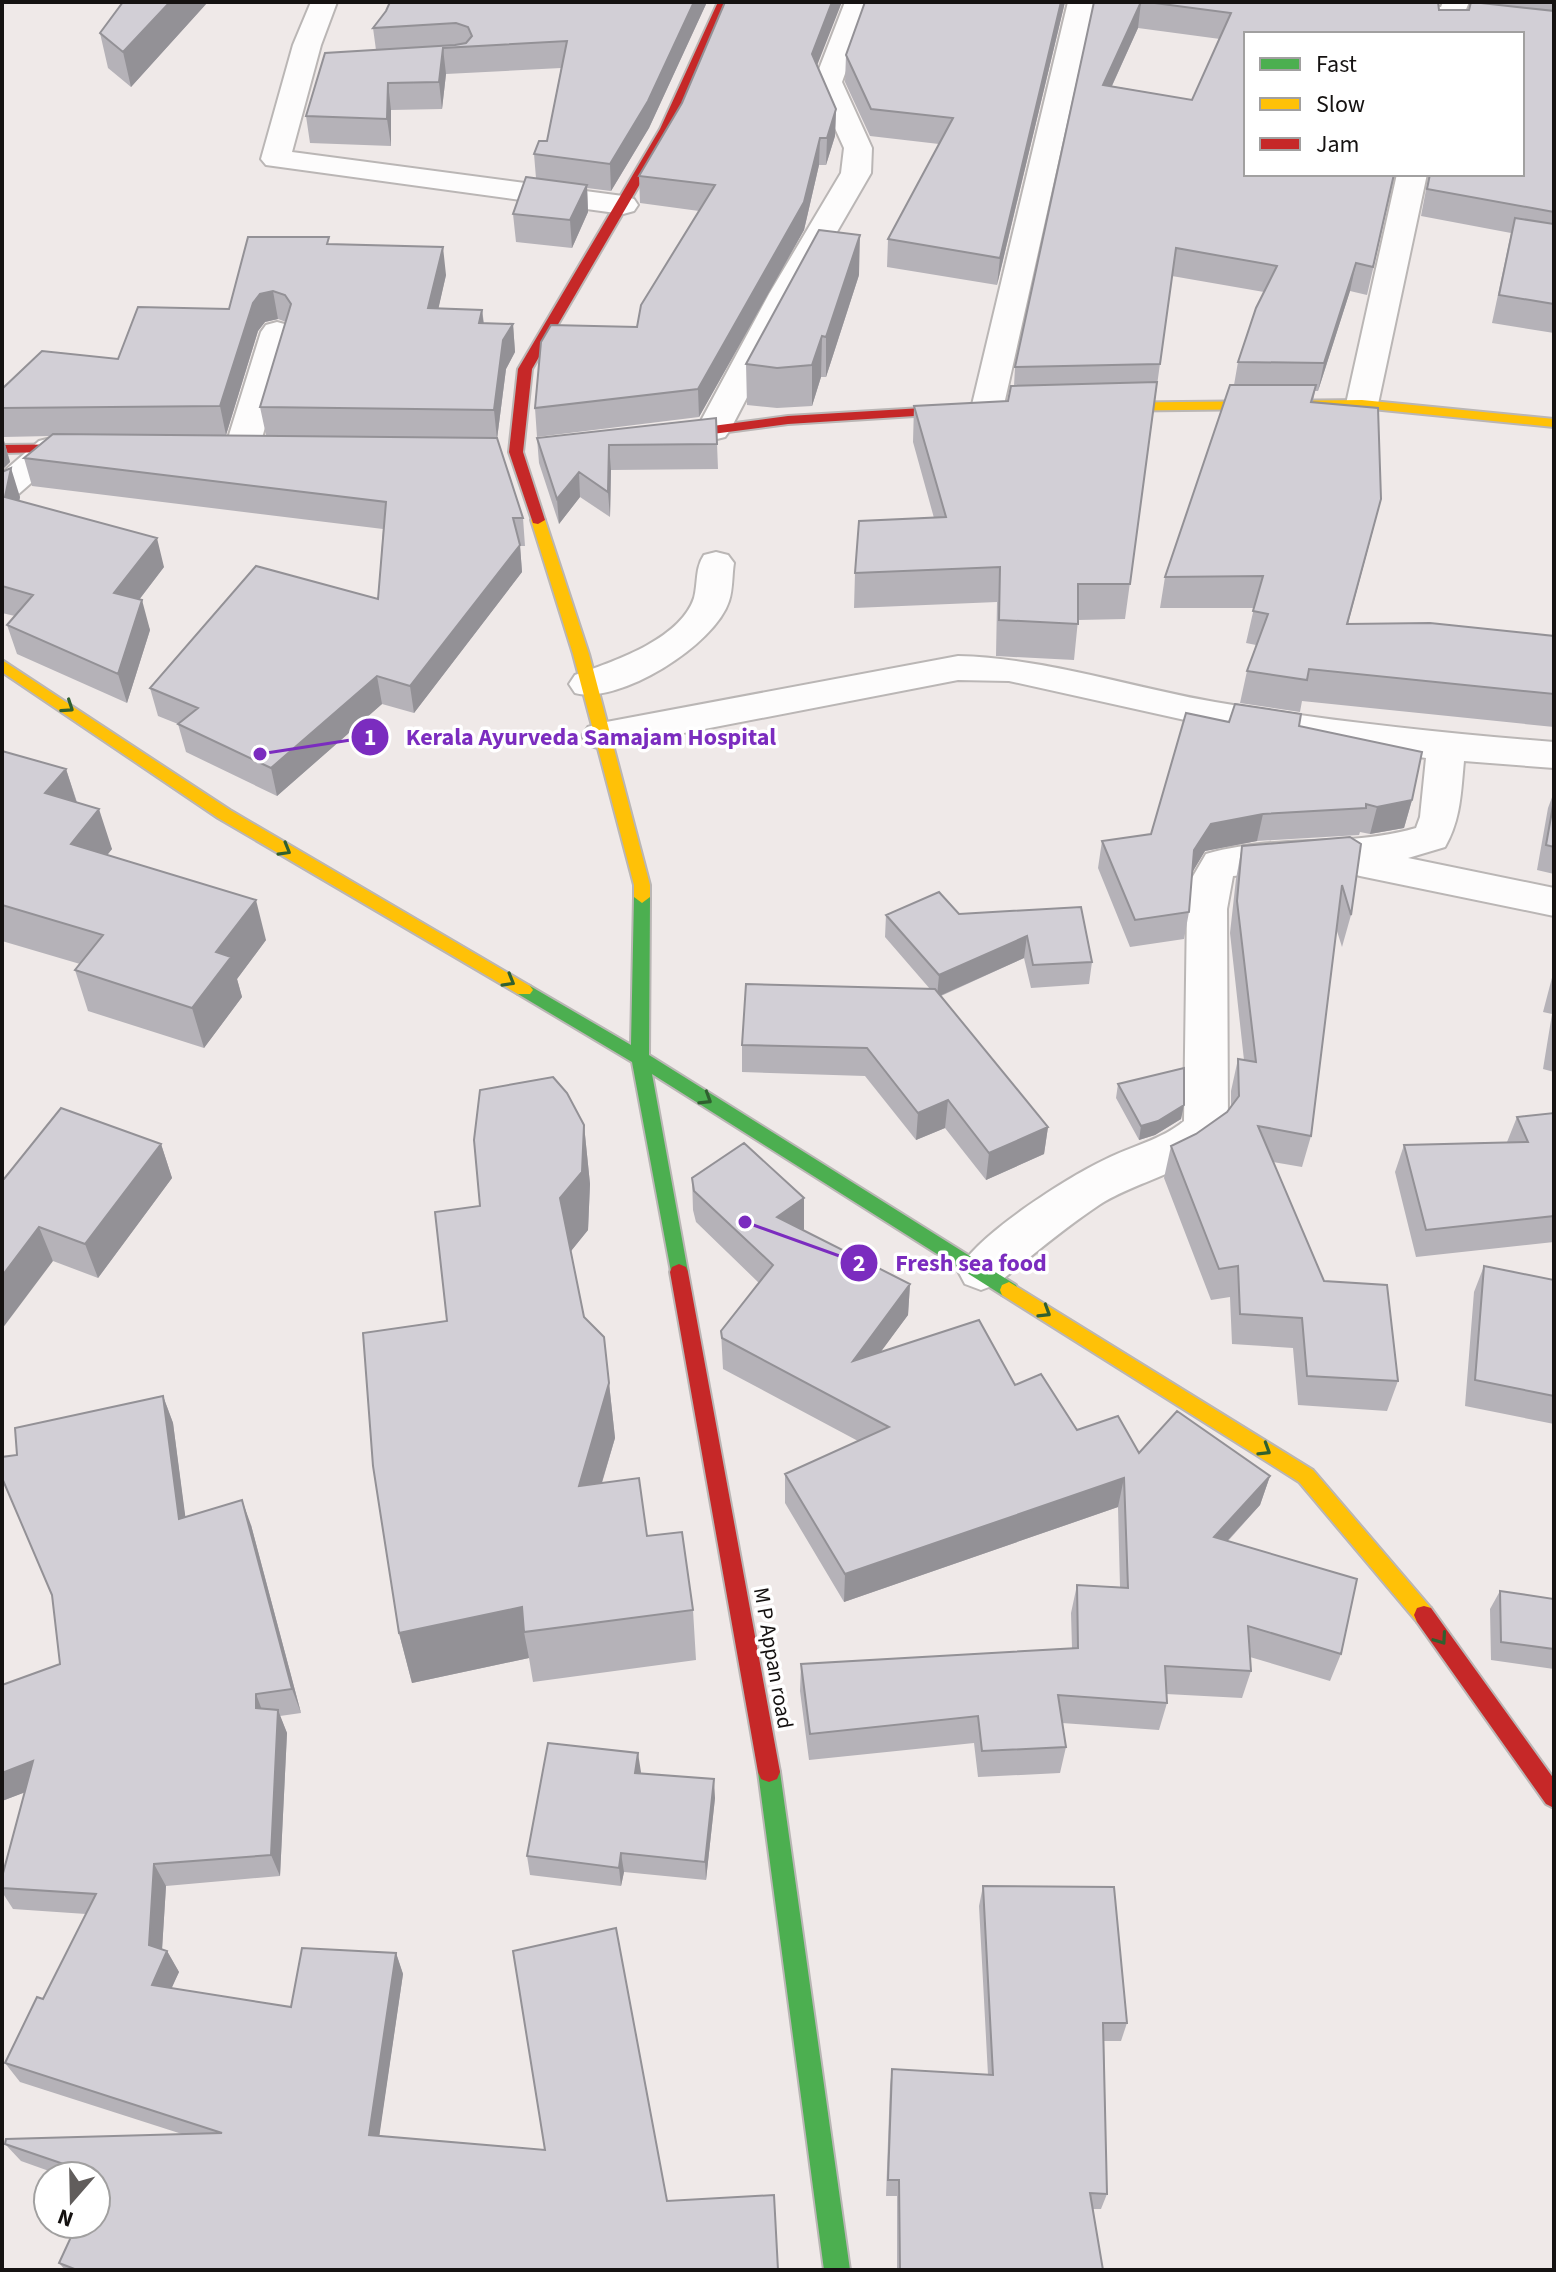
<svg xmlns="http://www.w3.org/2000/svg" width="1556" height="2272" font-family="'Source Sans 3',sans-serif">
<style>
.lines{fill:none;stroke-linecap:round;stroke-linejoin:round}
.street-casing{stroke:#bab6b5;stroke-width:4}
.fast-casing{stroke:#bab6b5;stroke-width:4}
.slow-casing{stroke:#bab6b5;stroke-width:4}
.jam-casing{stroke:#bab6b5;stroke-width:4}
.street{fill:#fdfcfc;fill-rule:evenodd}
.fast{fill:#4caf50;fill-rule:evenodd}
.slow{fill:#ffc107;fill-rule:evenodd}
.jam{fill:#c62828;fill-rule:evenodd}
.wall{fill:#b5b2b8;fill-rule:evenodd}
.shaded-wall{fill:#939196}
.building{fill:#d2cfd6;stroke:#939196;stroke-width:2}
.oneway{stroke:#306030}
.labels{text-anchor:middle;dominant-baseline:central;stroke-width:7;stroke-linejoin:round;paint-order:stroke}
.street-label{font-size:22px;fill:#151211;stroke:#fff}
.leader{fill:none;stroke:#7b2cbf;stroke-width:3}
.callout-dot{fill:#7b2cbf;stroke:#fff;stroke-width:3}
.mark-label{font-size:24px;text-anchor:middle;font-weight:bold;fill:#fff}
.callout-label{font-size:24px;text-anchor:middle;font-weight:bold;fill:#7b2cbf;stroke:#fff;stroke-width:7;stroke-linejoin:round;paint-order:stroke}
</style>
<rect width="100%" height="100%" fill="#efe9e8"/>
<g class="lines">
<defs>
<path id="street" d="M311,2H337L321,45L292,152L623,196L634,199L638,205L634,211L623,214L266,165L261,159L293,45Z
M845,2H871L842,82L872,148L871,173L801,294L730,430L725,437L713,440L701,437L696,430L769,294L841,173L844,148L814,82Z
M1068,2H1094L1003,409L999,416L987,419L975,416L971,409Z
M1303,2H1394L1441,7L1443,2H1469L1461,22L1451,24L1316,10L1307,8Z
M1397,174H1427L1378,404L1374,411L1362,414L1350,411L1346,404Z
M277,322L288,325L293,332L259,448L254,455L242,458L230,455L225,448L261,332L266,325Z
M51,438L63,441L68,448L63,455L14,498L2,501V473L39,441Z
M716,552L728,555L734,563C732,575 733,589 729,601C715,645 619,705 575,693L569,684L575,675C612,662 680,640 694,598C698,583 695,568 704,555Z
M958,656C1046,658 1129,687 1215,702C1328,721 1440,733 1554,742V768L1464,761C1461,792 1461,819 1445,847L1408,858L1554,888V916L1360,876L1346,872L1343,867L1233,876L1227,909L1228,1128C1207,1168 1137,1180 1099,1205C1063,1229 1030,1257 997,1284L981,1290L965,1284L958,1271C976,1235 1068,1177 1106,1159C1132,1146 1161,1140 1184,1121L1187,909L1192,878L1206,854C1274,834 1347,848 1416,828L1420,817L1426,758L1212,726L1009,681L958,680L601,749L588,745L582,736L588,727L601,723Z"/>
<path id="fast" d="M642,891L650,897L649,1055L1016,1285L1018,1290L1016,1295L1009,1298L1002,1295L652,1074L688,1272L686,1277H672L632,1062L518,994L515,990L524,984L530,986L631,1045L634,897Z
M769,1762L777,1765L780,1772L850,2270H824L758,1772L761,1765Z"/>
<path id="slow" d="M1362,400L1554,419V427L1362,408L1094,411L1087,407L1094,403Z
M538,516L545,520L589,654L650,885V897L642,903L634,897V885L573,654L531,520Z
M2,660L230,810L530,986L533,990L530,994H518L218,818L2,672Z
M1009,1282L1313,1470L1431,1608L1434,1615L1431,1622L1424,1624L1417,1622L1299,1482L1002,1295L1000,1290L1002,1285Z"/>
<path id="jam" d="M718,2H728L672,129L532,369L523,452L545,520L538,524L533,523L509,452L518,369L660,129Z
M973,405L978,406V412L788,424L659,441L652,437L659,433L788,416Z
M95,444L100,445V451L2,453V445Z
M679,1264L686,1267L688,1272L780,1772L777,1779L769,1782L761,1779L758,1772L670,1272L672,1267Z
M1424,1606L1431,1608L1554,1779V1808L1546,1804L1417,1622L1414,1615L1417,1608Z"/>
</defs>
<use href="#street" class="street-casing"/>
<use href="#fast" class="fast-casing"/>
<use href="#slow" class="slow-casing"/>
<use href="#jam" class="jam-casing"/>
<use href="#street" class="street"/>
<use href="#fast" class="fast"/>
<use href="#slow" class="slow"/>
<use href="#jam" class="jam"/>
</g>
<path class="wall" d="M390,2H707L649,128L611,191L587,188L588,212L572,248L516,242L513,214L536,178L534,154L547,141L561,68L446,74L442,109L391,110V146L310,143L306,116L376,50L373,28L386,11Z
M865,2H1065L997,285L887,267L888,239L939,144L870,136L845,82L846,55Z
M1094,2H1441L1438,4L1439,10H1469L1470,2H1554V333L1492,323L1511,233L1421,216L1429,174H1522L1246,34L1395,174L1367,295L1350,291L1318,391H1315L1313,402L1373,530L1348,624L1554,636V727L1302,701L1300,712L1240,703L1247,671L1256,645L1246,643L1254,608H1160L1165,577L1234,385L1238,362L1264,292L1172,276L1125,619L1078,620L1074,660L996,656L997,602L854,608L855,573L934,518L913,442L914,406L1008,401L1014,386L1015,367ZM1138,28L1220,39L1192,100L1112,86Z
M204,6L131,87L108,68L100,33Z
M817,66L836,109L835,136L826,165H819L804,230L699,417L537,437L535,408L637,327L699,211L640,203L639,176L682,103Z
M330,244L446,275L438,309L482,310L484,323L513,324L515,352L506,369L497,439L523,518L525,546H520L522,572L414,713L382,704L277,796L186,752L178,724L158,716L150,688L378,599L383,529L32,486L24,458L50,436L3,437L10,462L2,470V389L118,359L229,309ZM278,319L286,322L260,407L266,435H226L258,331L265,322Z
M859,275L826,377H821L812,406L777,408L747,405L746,364Z
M716,418L718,469L611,470L610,517L580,497L559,524L539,463L537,438Z
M2,472L20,497L19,501L164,567L139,600L150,630L127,703L17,654L7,625L15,616L2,613Z
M1229,722L1412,800L1404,828L1370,834L1360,832L1359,835L1257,841L1205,851L1192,872L1189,912L1184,939L1130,947L1098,868L1102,841L1151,834Z
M2,751L66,769L77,802L112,849L107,855L266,940L237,979L242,997L204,1048L88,1011L75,970L80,964L2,941Z
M1554,792V874L1537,870L1548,808Z
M1350,837L1351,915L1342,947L1336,928L1311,1136L1302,1167L1273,1162L1324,1281L1398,1381L1387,1411L1298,1405L1293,1348L1232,1344L1230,1297L1211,1300L1164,1178L1171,1146L1196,1134L1227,1112L1231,1107V1091L1238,1059L1244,1060L1230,933L1236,879L1242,846Z
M1081,907L1092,962L1089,984L1031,988L1024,958L941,996L1048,1127L1044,1154L986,1180L945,1128L916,1140L865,1076L742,1072V1045L930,989L885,937L886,915L959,914Z
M1554,970V1072L1543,1069L1552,1014L1543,1012Z
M1118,1084L1184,1105L1181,1119L1155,1135L1139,1140L1116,1098Z
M1554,1113V1242L1416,1257L1395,1172L1404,1145L1507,1142L1517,1117Z
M584,1125L590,1184L588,1230L571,1251L584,1317L604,1337L615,1438L602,1483L647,1536L693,1610L696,1660L533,1682L529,1658L412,1683L399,1633L447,1321L480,1206Z
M161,1144L172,1178L98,1278L53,1261L4,1179Z
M692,1178L804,1198V1229L803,1230L910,1284L908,1315L880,1352L1015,1385L1077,1430L1139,1453L1270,1476L1260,1505L1228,1541L1341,1654L1330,1681L1250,1657L1251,1671L1242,1698L1166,1694L1167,1703L1159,1730L1062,1723L1066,1747L1060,1773L978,1777L974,1743L809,1760L800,1691L801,1664L1072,1648L1071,1613L1077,1585L1120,1587L1118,1507L844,1602L785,1503V1474L858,1441L723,1369L721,1331L759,1283L696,1222L693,1210Z
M1484,1266L1554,1280V1424L1465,1406L1474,1292Z
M163,1396L173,1423L185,1517L251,1525L301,1713L280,1716L287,1733L280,1876L166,1886L162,1949L167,1951L179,1972L171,1988L291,2007L396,1953L403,1974L379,2135L667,2201L778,2270H65L59,2263L96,2224V2176H63L21,2161L5,2144L182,2134L20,2082L5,2063L43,1999L86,1914L13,1909L2,1892V1877L25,1792L2,1801V1685L60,1664L52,1595L17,1455Z
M1500,1591L1554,1599V1669L1491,1660L1490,1609Z
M640,1774L715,1798L706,1880L624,1872L621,1886L530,1875L527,1856Z
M983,1886L1127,2023L1121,2041H1104L1107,2194L1101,2209H1092L1103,2270H897V2196H886L890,2086L892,2069L988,2075L979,1906Z"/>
<path class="shaded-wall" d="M170,2H208L131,87L123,52Z
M694,2H707L649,128L611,191L610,164Z
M832,2H842L811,81L812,54Z
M1061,2H1065L997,285L1000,258Z
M1141,2L1138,28L1100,112L1103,85Z
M443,48L446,74L442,109L439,82Z
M388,83L391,110V146L387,119Z
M836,109L835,136L826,165L827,138Z
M820,138L819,165L804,230L699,417L698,389Z
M587,185L588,212L572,248L570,220Z
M860,235L859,275L826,377V337Z
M443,247L446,275L432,337L428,308Z
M1356,263L1350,291L1318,391L1324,363Z
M273,291L278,319L265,322L258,331L226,435L220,406L253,303L260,294Z
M482,310L485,339L479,323Z
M513,324L515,352L506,369L497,439L494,410L503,340Z
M822,336L821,377L812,406V365Z
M2,434L10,462L2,470Z
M609,445L611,470L610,517L608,492Z
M11,468L20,497L14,526L5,497Z
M579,472L580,497L559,524L557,499Z
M1381,499L1373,530L1339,655L1347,624Z
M157,538L164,567L122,622L114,593Z
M520,545L522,572L414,713L410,686Z
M142,600L150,630L127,703L118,674Z
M377,676L382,704L277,796L271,768Z
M66,769L79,810L45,793Z
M1412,800L1404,828L1370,834L1377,807Z
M99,809L112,849L84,884L71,844Z
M1263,814L1257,841L1205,851L1189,878L1194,850L1211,824Z
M256,900L266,940L237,979L242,997L204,1048L192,1008L216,952Z
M1027,936L1024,958L937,997L939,975Z
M948,1100L945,1128L916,1140L918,1113Z
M1184,1105L1181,1119L1155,1135L1139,1140L1141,1126Z
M584,1125L590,1184L588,1230L567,1256L560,1198Z
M1048,1127L1044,1154L986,1180L989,1153Z
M161,1144L172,1178L98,1278L85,1244Z
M804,1198V1229L777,1248V1217Z
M39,1227L53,1261L2,1329V1276Z
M910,1284L908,1315L852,1391L853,1361Z
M609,1383L615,1438L585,1539L579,1486Z
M163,1396L173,1423L189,1544L179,1519Z
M1270,1476L1260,1505L1205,1565L1214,1537Z
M1124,1478L1118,1507L844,1602L845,1574Z
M242,1500L251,1525L301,1713L292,1689Z
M522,1607L524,1632L529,1658L412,1683L399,1633Z
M256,1694L265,1718L256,1708Z
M278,1710L287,1733L280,1876L271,1855Z
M638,1753L641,1772L637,1793L635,1773Z
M33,1761L47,1784L2,1801V1773Z
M714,1779L715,1798L706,1880L705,1862Z
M621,1853L624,1872L621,1886L619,1868Z
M154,1864L166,1886L161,1966L149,1945Z
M167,1951L179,1972L164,2005L152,1985Z
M396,1953L403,1974L377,2152L369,2135Z"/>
<path class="building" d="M123,2H170L123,52L100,33Z
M390,2H694L648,101L610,164L534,154L539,141H547L567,41L443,48L439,82L388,83L387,119L306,116L325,53L455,45L466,43L472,36L468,27L456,23L373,28L386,11Z
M725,2H832L812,54L836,109L827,138H820L804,202L698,389L535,408L541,342L551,325L637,327L641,305L715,185L639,176L682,103Z
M865,2H1061L1000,258L888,239L953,118L871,109L846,55Z
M1094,2H1141L1103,85L1192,100L1231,13L1147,2H1438L1439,10H1469L1471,2H1472L1554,11V212L1427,189L1430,174H1522V34H1246V174H1394L1373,267L1356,263L1324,363L1238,362L1256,308L1277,266L1176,248L1160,364L1015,367Z
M526,177L587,185L570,220L513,214Z
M1515,218L1554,224V304L1499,295Z
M819,230L860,235L826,337L822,336L812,365L777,368L746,364Z
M248,237H329L327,244L443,247L428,308L482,310L479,323L513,324L503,340L494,410L260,407L291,304L285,295L273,291L260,294L253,303L220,406L2,408V389L42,351L118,359L138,307L229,309Z
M1157,382L1130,584H1078V624L999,620L1000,567L855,573L859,521L946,517L914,406L1008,401L1011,386Z
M1230,385H1316L1311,402L1378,408L1381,499L1347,624L1430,623L1554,636V694L1309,669L1307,680L1247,671L1268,614L1253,611L1263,576L1165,577Z
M716,418L717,444L609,445L608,492L579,472L557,499L537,438Z
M53,434L497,438L523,518H513L520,545L410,686L377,676L271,768L178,724L198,708L150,688L256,566L378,599L386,502L24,458Z
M11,468L5,497L157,538L114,593L142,600L118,674L7,625L33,595L2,586V472Z
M1235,704L1301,714L1299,726L1422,752L1412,800L1377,807L1366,804V808L1263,814L1211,824L1194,850L1189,912L1135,920L1102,841L1151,834L1186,713L1229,722Z
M2,751L66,769L45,793L99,809L71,844L256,900L216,952L231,957L192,1008L75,970L103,935L2,905Z
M1554,800V847L1546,845Z
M1350,837L1361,844L1351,915L1342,885L1311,1136L1258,1126L1324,1281L1387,1285L1398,1381L1307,1376L1302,1318L1240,1314L1238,1266L1219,1269L1171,1146L1196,1134L1227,1112L1239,1096L1238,1059L1256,1062L1237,901L1242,846Z
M939,892L959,914L1081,907L1092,962L1033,965L1027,936L939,975L886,915Z
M746,984L935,989L1048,1127L989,1153L948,1100L918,1113L867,1048L742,1045Z
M1184,1068V1105L1158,1121L1141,1126L1118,1084Z
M553,1077L567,1093L584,1125L582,1172L560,1198L584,1317L604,1337L609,1383L579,1486L639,1478L647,1536L682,1532L693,1610L524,1632L522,1607L399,1633L373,1466L363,1333L447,1321L435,1212L480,1206L474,1140L480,1090Z
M61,1108L161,1144L85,1244L39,1227L2,1276V1179H4Z
M1554,1113V1216L1426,1230L1404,1145L1528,1142L1517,1117Z
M744,1143L804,1198L777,1217L910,1284L853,1361L979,1320L1015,1385L1041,1374L1077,1430L1118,1416L1139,1453L1177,1411L1270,1476L1214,1537L1357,1579L1341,1654L1248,1626L1251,1671L1165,1666L1167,1703L1058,1695L1066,1747L982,1751L978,1716L810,1734L801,1664L1078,1648L1077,1585L1128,1588L1124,1478L845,1574L785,1474L889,1427L722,1338L721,1331L773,1265L694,1191L692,1178Z
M1484,1266L1554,1280V1396L1475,1380Z
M163,1396L179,1519L242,1500L292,1689L256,1694V1708L278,1710L271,1855L154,1864L149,1945L167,1951L152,1985L291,2007L302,1948L396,1953L369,2135L545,2150L513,1951L616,1928L667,2201L774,2195L778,2270H77L59,2263L77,2224H96V2181L99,2176L5,2144L6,2139L222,2133L5,2063L37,1997L43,1999L96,1894L2,1888V1877L33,1761L2,1773V1685L60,1664L52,1595L2,1478V1457L17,1455L15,1428Z
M1500,1591L1554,1599V1649L1501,1642Z
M548,1743L638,1753L635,1773L714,1779L705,1862L621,1853L619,1868L527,1856Z
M983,1886L1114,1887L1127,2023H1103L1107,2194L1090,2193L1103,2270H900L899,2180H888L892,2069L993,2075Z"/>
<defs><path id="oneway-chevron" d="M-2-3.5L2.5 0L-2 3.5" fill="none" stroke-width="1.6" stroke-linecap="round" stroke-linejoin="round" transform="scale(2)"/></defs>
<g class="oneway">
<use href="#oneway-chevron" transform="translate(68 707) rotate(34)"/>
<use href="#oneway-chevron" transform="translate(285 850) rotate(30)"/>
<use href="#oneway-chevron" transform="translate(509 981) rotate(30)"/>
<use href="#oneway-chevron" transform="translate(706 1099) rotate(32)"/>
<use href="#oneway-chevron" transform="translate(1045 1312) rotate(32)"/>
<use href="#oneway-chevron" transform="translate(1265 1450) rotate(32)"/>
<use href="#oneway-chevron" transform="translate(1441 1639) rotate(55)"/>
</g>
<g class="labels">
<g class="street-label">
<text transform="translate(773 1658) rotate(80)">M P Appan road</text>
</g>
</g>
<path class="leader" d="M260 754L370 737M745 1222L859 1263"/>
<g class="callout-dot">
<circle cx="260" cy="754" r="8"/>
<circle cx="745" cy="1222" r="8"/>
<circle cx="370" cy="737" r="20"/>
<circle cx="859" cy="1263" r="20"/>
</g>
<g class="mark-label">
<text x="370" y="745">1</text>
<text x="859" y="1271">2</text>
</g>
<g class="callout-label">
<text x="591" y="745">Kerala Ayurveda Samajam Hospital</text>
<text x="971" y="1271">Fresh sea food</text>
</g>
<rect width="1556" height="2272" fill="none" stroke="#151211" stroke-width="8"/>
<rect x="1244" y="32" width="280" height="144" fill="#ffffff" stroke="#a1a0a0" stroke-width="2"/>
<rect x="1260" y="58" width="40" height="12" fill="#4caf50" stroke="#a1a0a0" stroke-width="2"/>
<text x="1316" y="72" font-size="24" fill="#151211">Fast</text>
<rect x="1260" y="98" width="40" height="12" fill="#ffc107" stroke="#a1a0a0" stroke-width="2"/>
<text x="1316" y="112" font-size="24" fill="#151211">Slow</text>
<rect x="1260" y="138" width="40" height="12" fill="#c62828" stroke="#a1a0a0" stroke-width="2"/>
<text x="1316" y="152" font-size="24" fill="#151211">Jam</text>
<g transform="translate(72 2200) rotate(200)"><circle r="38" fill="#ffffff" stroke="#a1a0a0" stroke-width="2"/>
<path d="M0-6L14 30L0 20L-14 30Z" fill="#615d5c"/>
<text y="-12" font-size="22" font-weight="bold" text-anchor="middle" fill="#151211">N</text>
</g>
</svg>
